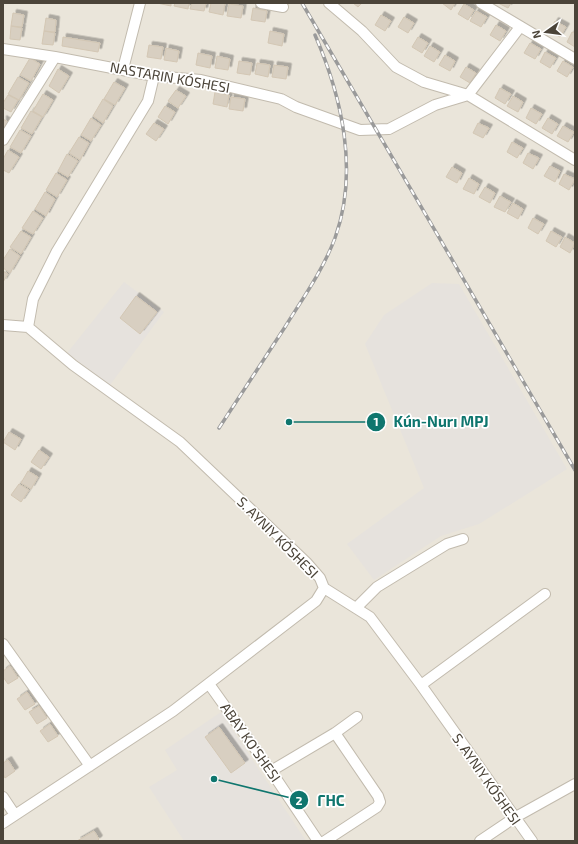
<svg xmlns="http://www.w3.org/2000/svg" width="578" height="844" font-family="'Exo 2',sans-serif">
<style>
.residential{fill:#eae5da}
.industrial{fill:#e6e2dd}
.building{fill:#d8cfc1;stroke:#d3c7b4;filter:url(#shadow)}
.lines{fill:none;stroke-linecap:round;stroke-linejoin:round}
.minor-casing{stroke:#c2bbae;stroke-width:12}
.minor{stroke:#fff;stroke-width:10}
.rail-casing{stroke:#9a9a9a;stroke-width:3.5}
.rail{stroke:#fff;stroke-width:2;stroke-dasharray:6;stroke-linecap:butt}
.labels{text-anchor:middle;dominant-baseline:central;stroke-width:3.5;stroke-linejoin:round;paint-order:stroke}
.street-label{font-size:14px;fill:#4b4439;stroke:#fff}
.leader{fill:none;stroke:#0f766e;stroke-width:1.5}
.callout-dot{fill:#0f766e;stroke:#fff;stroke-width:1.5}
.mark-label{font-size:12px;text-anchor:middle;font-weight:bold;fill:#fff}
.callout-label{font-size:15px;text-anchor:middle;font-weight:bold;fill:#0f766e;stroke:#fff;stroke-width:3.5;stroke-linejoin:round;paint-order:stroke}
</style>
<defs>
<filter id="shadow"><feDropShadow dx="3.5" dy="-3.5" stdDeviation="0" flood-color="#0004"/></filter>
</defs>
<rect width="100%" height="100%" fill="#f6f3ec"/>
<path class="residential" d="M3,3H575V841H3Z"/>
<path class="industrial" d="M124,282L164,312L110,385L67,353Z
M432,283L459,284L567,469L479,524L441,536L374,580L347,544L424,488L365,344L384,315Z
M221,712L306,841H184L149,787L177,770L165,750Z"/>
<path class="building" d="M157,3H171V6Z
M175,3H189L188,9L174,6Z
M192,3H206L204,11L190,9Z
M211,3H225L223,15L209,12Z
M353,3H362L358,7Z
M442,3H455L451,10Z
M498,3H511L508,8Z
M229,4L243,6L241,18L227,16Z
M464,4L474,10L468,20L458,14Z
M253,8L267,11L265,22L251,20Z
M476,11L487,17L481,27L470,21Z
M13,13L24,15L22,27L11,26Z
M381,15L391,21L385,31L375,25Z
M404,17L414,23L408,33L398,27Z
M46,18L56,20L55,32L44,31Z
M555,21L566,27L560,37L549,31Z
M496,25L506,31L500,41L490,35Z
M11,26L22,28L20,40L10,39Z
M44,31L55,33L53,45L42,44Z
M270,31L284,34L282,46L268,43Z
M572,32L575,33V47L567,42Z
M63,37L100,43L98,52L62,46Z
M418,37L428,43L422,53L412,47Z
M530,43L541,49L535,59L524,53Z
M149,45L163,47L161,59L147,57Z
M430,46L440,52L434,62L424,56Z
M166,48L179,51L177,62L164,60Z
M545,52L556,58L550,68L540,62Z
M198,53L212,56L210,68L196,65Z
M445,55L455,61L450,71L439,65Z
M217,56L230,59L228,70L215,68Z
M30,58L40,64L31,81L20,75Z
M239,61L252,63L250,75L237,73Z
M563,61L573,67L567,77L557,71Z
M257,63L270,65L268,77L255,74Z
M274,65L288,67L286,79L272,77Z
M466,67L476,73L470,83L460,77Z
M58,69L69,76L59,93L49,86Z
M18,77L29,83L19,100L8,94Z
M114,82L125,88L115,105L104,99Z
M500,88L511,94L505,104L495,98Z
M176,90L186,96L178,108L168,101Z
M215,92L229,95L227,107L213,104Z
M43,94L53,100L43,117L33,111Z
M8,95L18,100L11,112L3,108V103Z
M513,96L523,102L518,112L507,106Z
M231,97L245,99L243,111L229,109Z
M103,99L113,106L103,123L93,116Z
M165,106L175,112L168,124L158,117Z
M531,108L542,114L536,124L526,118Z
M31,111L42,117L32,134L21,128Z
M91,118L101,125L91,141L81,135Z
M548,118L558,124L552,134L542,128Z
M3,119L8,122L3,129Z
M154,123L164,129L156,141L146,134Z
M478,123L489,128L483,138L473,133Z
M563,126L574,132L568,142L557,136Z
M20,130L31,136L21,153L10,147Z
M79,137L89,143L80,160L69,153Z
M512,142L523,148L517,158L507,152Z
M8,150L19,157L9,173L3,170V159Z
M528,153L539,158L533,169L523,163Z
M67,154L78,161L68,177L58,171Z
M550,166L560,171L555,182L544,176Z
M452,167L462,173L457,183L446,177Z
M56,173L67,180L57,197L46,190Z
M564,174L575,179L569,190L559,184Z
M469,178L479,184L474,194L463,189Z
M485,187L495,193L490,203L479,197Z
M45,192L55,199L46,216L35,209Z
M500,196L511,202L505,212L494,207Z
M513,203L523,209L518,219L507,213Z
M33,211L43,218L33,234L22,228Z
M533,218L544,224L538,234L528,228Z
M21,231L31,237L21,254L10,247Z
M551,231L562,237L556,247L546,241Z
M565,237L575,243L570,253L560,247Z
M10,249L20,256L10,273L3,268V260Z
M3,271L8,274L3,282Z
M136,296L157,312L140,334L120,318Z
M9,432L21,439L15,450L3,442Z
M39,450L49,457L41,469L31,462Z
M28,471L38,477L31,489L21,483Z
M19,484L29,490L21,502L11,495Z
M10,666L18,678L8,684L3,677V671Z
M27,692L35,704L25,710L17,699Z
M39,706L47,718L37,724L29,712Z
M50,724L58,736L48,742L40,731Z
M219,727L245,763L231,773L205,737Z
M8,760L15,771L5,778L3,774V763Z
M94,831L99,839L97,841H77Z"/>
<g class="lines">
<defs>
<path id="minor" d="M261,3L283,7
M329,3L362,31L396,67L424,82L468,95L575,160
M481,3L575,59
M3,49L55,57L154,76L201,80L281,99L296,107L360,130L389,129L435,105L468,95L520,27
M123,69L140,3
M3,140L55,57
M3,325L28,327L73,365L180,442L306,562L320,578L324,588L370,617L421,685L532,841
M28,327L33,299L57,251L148,101L154,76
M357,607L377,587L447,544L463,539
M3,644L90,766
M209,684L271,771L318,841
M421,685L545,594
M271,771L335,733L357,717
M3,797L15,815
M3,823L173,711L316,601L324,588
M325,841L377,807L380,802L378,796L335,733
M480,841L514,818L575,784"/>
</defs>
<use href="#minor" class="minor-casing"/>
<use href="#minor" class="minor"/>
<defs>
<path id="rail" d="M302,3L575,470
M219,428C241,394 263,361 285,327C303,298 323,270 335,238C359,172 342,97 315,35"/>
</defs>
<use href="#rail" class="rail-casing"/>
<use href="#rail" class="rail"/>
</g>
<g class="labels">
<g class="street-label">
<text transform="translate(170 77) rotate(10)">NASTARIN KÓSHESI</text>
<text transform="translate(278 537) rotate(45)">S. AYNIY KÓSHESI</text>
<text transform="translate(251 742) rotate(55)">ABAY KO'SHESI</text>
<text transform="translate(487 779) rotate(55)">S. AYNIY KÓSHESI</text>
</g>
</g>
<path class="leader" d="M289 422L376 422M214 779L299 800"/>
<g class="callout-dot">
<circle cx="289" cy="422" r="4"/>
<circle cx="214" cy="779" r="4"/>
<circle cx="376" cy="422" r="10"/>
<circle cx="299" cy="800" r="10"/>
</g>
<g class="mark-label">
<text x="376" y="426">1</text>
<text x="299" y="805">2</text>
</g>
<g class="callout-label">
<text x="441" y="427">Kún-Nurı MPJ</text>
<text x="331" y="806">ГНС</text>
</g>
<rect width="578" height="844" fill="none" stroke="#4b4439" stroke-width="8"/>
<g transform="translate(546 32) rotate(256)" stroke="#ffffff" stroke-width="3" paint-order="stroke">
<path d="M0-3L7 15L0 10L-7 15Z" fill="#4b4439"/>
<text y="-6" font-size="11" font-weight="bold" text-anchor="middle" fill="#4b4439">N</text>
</g>
</svg>
